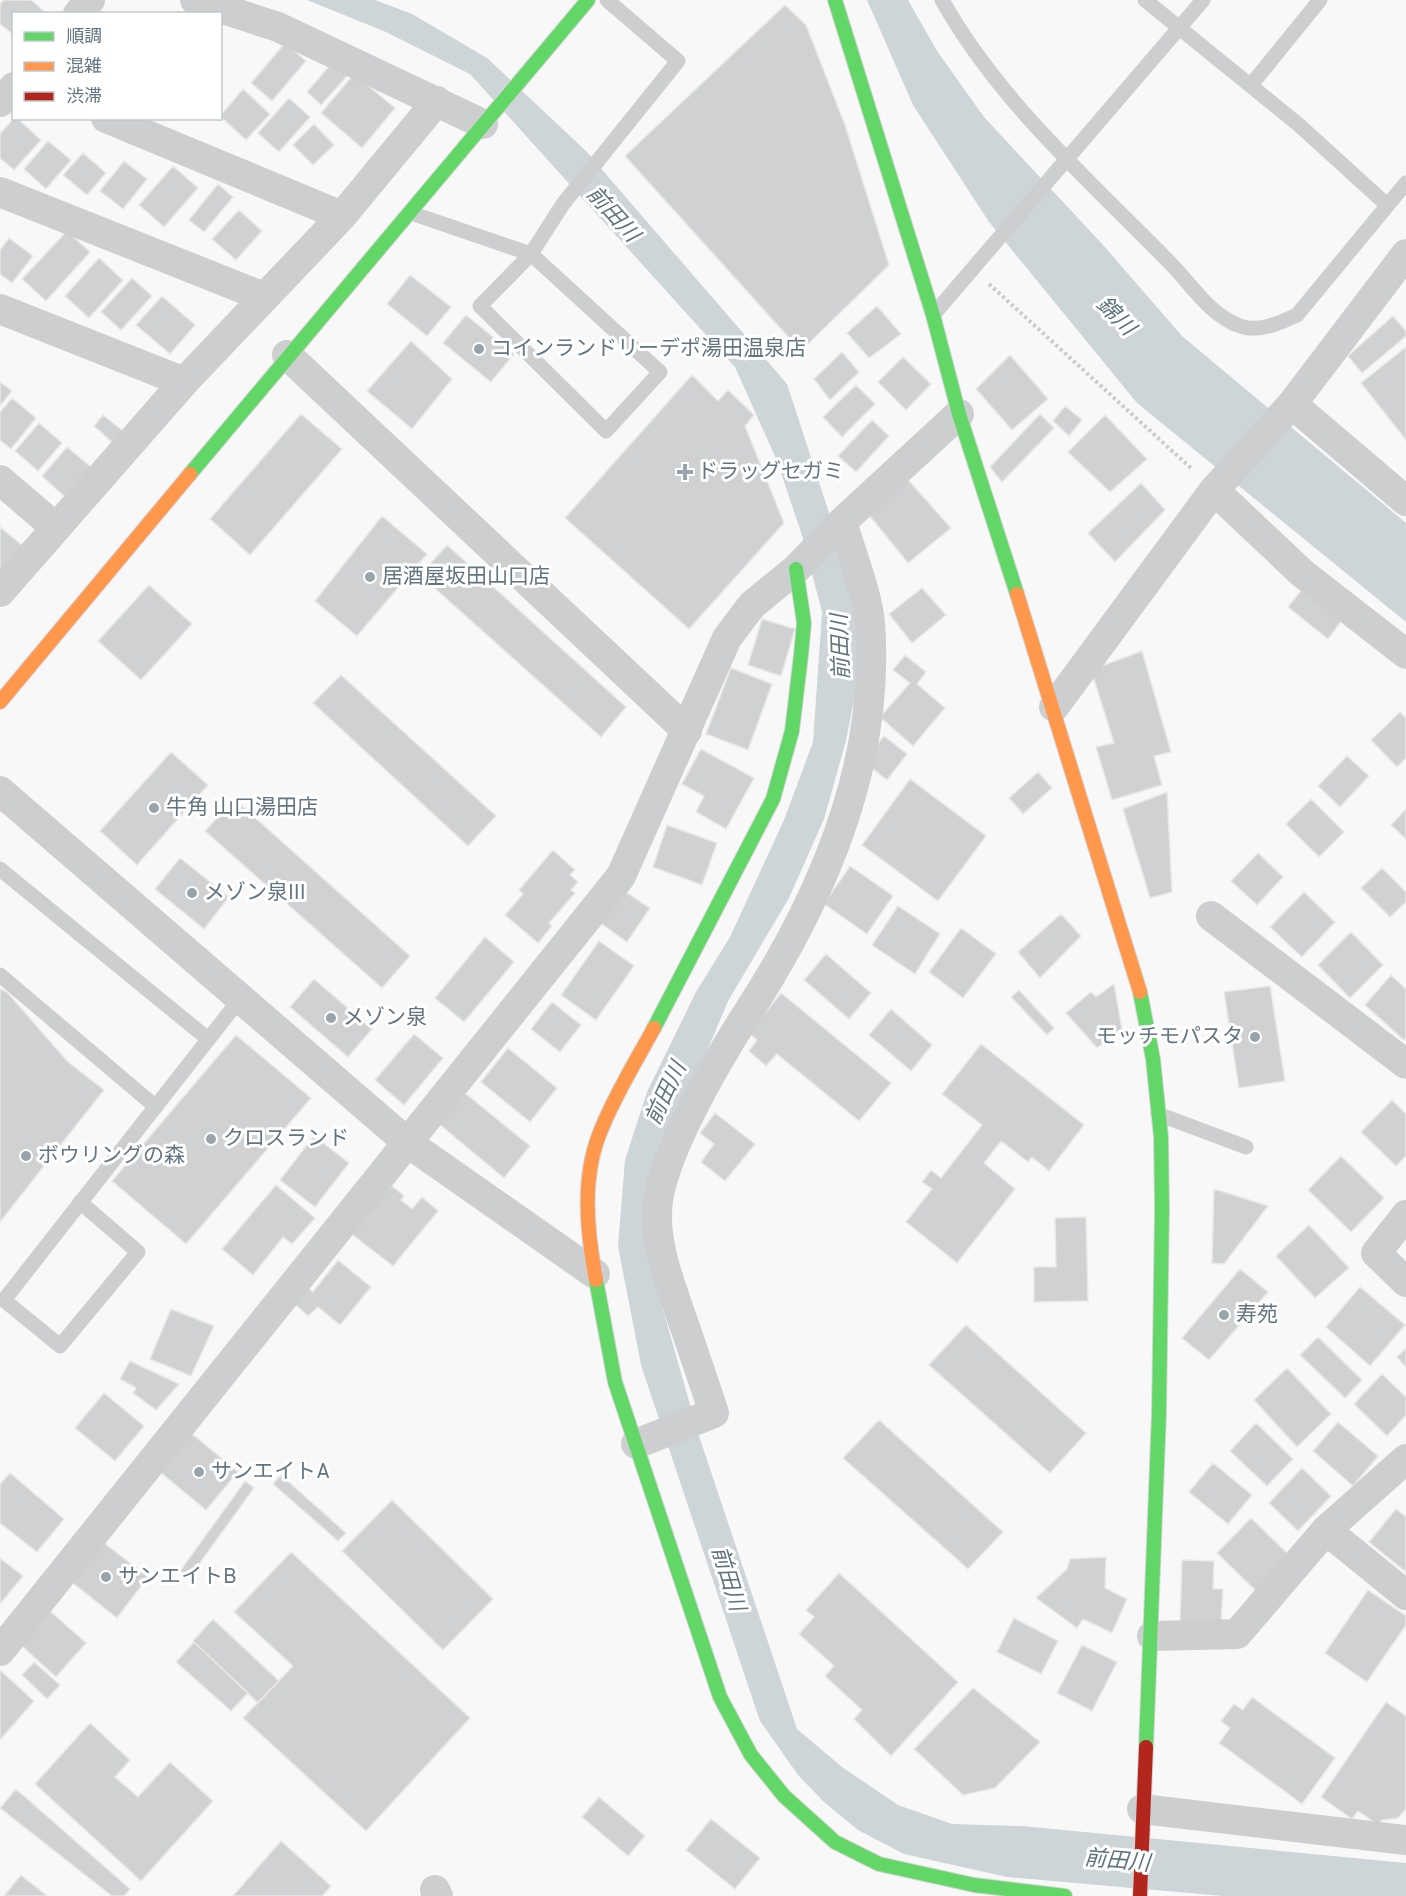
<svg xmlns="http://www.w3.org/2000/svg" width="1406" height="1896" font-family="Overpass,'Noto Sans JP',sans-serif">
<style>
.water{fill:#cdd5d8}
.building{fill:#cfd1d2;stroke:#e8e8e8;stroke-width:1.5}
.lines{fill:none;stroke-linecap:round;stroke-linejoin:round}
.fast-casing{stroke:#d4d5d6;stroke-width:16}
.slow-casing{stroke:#d4d5d6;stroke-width:16}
.jam-casing{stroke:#d4d5d6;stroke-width:16}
.path{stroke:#cacbcc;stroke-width:4;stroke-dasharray:3 3;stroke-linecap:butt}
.lane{stroke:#cdcecf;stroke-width:15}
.street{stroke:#cdcecf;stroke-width:30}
.fast{stroke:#63d668;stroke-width:14}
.slow{stroke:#ff974d;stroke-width:14}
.jam{stroke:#b3261e;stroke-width:14}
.poi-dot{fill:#98a3ab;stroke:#fff;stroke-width:2}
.labels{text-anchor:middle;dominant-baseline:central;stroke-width:6;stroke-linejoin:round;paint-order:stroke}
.poi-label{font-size:21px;fill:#647582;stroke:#fff;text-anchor:start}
.water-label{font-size:22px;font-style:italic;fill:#5f747c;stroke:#fff}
</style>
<rect width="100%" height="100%" fill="#f8f8f8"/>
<path class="water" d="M307,0H375L412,14L487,58L586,151L787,384L852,583L862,660L846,741L824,819L789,898L728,1001L646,1198L648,1257L699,1436L797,1729L842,1767L898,1805L952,1824L1022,1826L1406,1863V1896H1223L1007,1877L904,1854L858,1830L824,1802L798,1775L760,1721L641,1365L618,1246L625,1160L647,1092L696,992L730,937L784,820L813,742L822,612L802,535L777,461L735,367L470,74L386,32Z
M867,0H908L937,51L984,117L1104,246L1182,336L1406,523V622L1137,403L989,222L913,105Z"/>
<path class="building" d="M4,0H31L47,14H14V35L0,24V4Z
M785,5L806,25L845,125L889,265L801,351L625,156Z
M285,43L306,61L272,101L251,83Z
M332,63L347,76L321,105L307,92Z
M354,74L395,108L362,148L321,113Z
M243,89L270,114L246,140L220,116Z
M289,98L310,117L279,152L258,133Z
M14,118H17L41,140L14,170L0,158V134Z
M314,124L334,145L313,165L293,145Z
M48,141L71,160L46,189L24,169Z
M83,153L106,173L87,195L63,175Z
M124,161L147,179L123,209L100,191Z
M173,166L198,188L164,227L139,205Z
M218,184L233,197L204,232L189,220Z
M239,210L262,231L236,260L212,239Z
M67,231L90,252L46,301L22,279Z
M9,238L33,256L12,283L0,274V250Z
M99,258L123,280L89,318L65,296Z
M410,275L451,307L427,336L387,304Z
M132,278L152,296L121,330L101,312Z
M162,296L195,325L170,354L136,325Z
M877,306L901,334L869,358L847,333Z
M466,315L514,354L491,382L443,343Z
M1393,316L1406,331V336L1362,373L1348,356Z
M411,341L452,379L412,429L367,391Z
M1406,347V440L1361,383Z
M842,352L859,372L830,400L814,379Z
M1010,355L1048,399L1012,430L976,389Z
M903,357L931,384L906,410L878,382Z
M692,375L718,401L728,390L754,415L745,426L784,523L689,629L565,518Z
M0,382L12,391L0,406Z
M856,385L875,404L842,437L823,417Z
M12,398L36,418L11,449L0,440V412Z
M1065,406L1082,420L1069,436L1053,421Z
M301,414L342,449L250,555L210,519Z
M1040,414L1054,428L1002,482L990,467Z
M103,415L123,431L113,443L94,426Z
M1105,415L1147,459L1110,492L1068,452Z
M872,420L889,436L856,472L838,456Z
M39,423L62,443L38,471L15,451Z
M67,447L91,467L65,497L42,476Z
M902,473L951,528L908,563L865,510Z
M1141,483L1165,510L1115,562L1088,533Z
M382,516L427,554L357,636L315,601Z
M0,527L23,546L0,573Z
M447,545L626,707L601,737L420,575Z
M149,585L192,624L141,680L98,641Z
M1304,587L1343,619L1328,639L1288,607Z
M922,588L946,615L912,643L889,614Z
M762,619L795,629L781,676L748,665Z
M1142,651L1171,752L1154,756L1162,785L1112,800L1096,747L1114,743L1091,670Z
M905,655L926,672L917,684L945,708L913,746L880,717L910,683L893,670Z
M731,668L772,684L748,750L706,734Z
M341,675L496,816L468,846L313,703Z
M1400,712L1406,718V758L1397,767L1371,740Z
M884,736L907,754L887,780L864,762Z
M701,749L754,778L726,829L696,812L704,796L682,784Z
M171,752L208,785L137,865L100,831Z
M1347,756L1369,776L1340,807L1318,786Z
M1038,772L1052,788L1023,814L1009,798Z
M910,779L986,836L938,901L862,845Z
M1167,792L1172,892L1150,898L1123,809Z
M234,799L410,956L382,988L205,831Z
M1311,799L1344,832L1319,857L1286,824Z
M1406,809V839L1391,825Z
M667,825L717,843L702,885L653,867Z
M553,850L575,870L570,875L578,882L571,890L575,893L549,923L552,926L538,943L505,915L523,894L519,890Z
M1258,853L1283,877L1257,905L1231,881Z
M180,858L229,897L204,929L155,889Z
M850,866L893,896L867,934L824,904Z
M1382,868L1406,892V902L1390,917L1361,888Z
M621,889L650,908L627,942L599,922Z
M1304,892L1335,922L1302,957L1270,927Z
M898,906L940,934L915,974L872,945Z
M1061,914L1081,936L1040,978L1018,952Z
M961,928L996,954L963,998L929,972Z
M1351,932L1383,965L1350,998L1318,965Z
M485,937L514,962L464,1022L435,998Z
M599,941L634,966L596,1020L561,995Z
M826,954L871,993L849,1019L804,980Z
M1391,975L1406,989V1037L1404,1040L1365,1005Z
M314,979L372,1029L348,1057L290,1007Z
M1114,984L1122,1029L1097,1048L1066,1013L1091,992L1096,997Z
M1270,986L1285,1081L1239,1088L1224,992Z
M0,989L7,992L67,1061L104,1090L0,1222Z
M1019,990L1054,1028L1047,1035L1011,997Z
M781,993L891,1083L859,1121L777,1054L766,1066L749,1051L757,1040L749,1033Z
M552,1002L581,1025L560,1052L531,1029Z
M891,1009L932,1045L911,1071L869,1035Z
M414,1034L443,1058L404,1105L375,1080Z
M236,1035L311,1098L186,1244L112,1181Z
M981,1044L1084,1125L1049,1171L1032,1157L1028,1162L1001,1141L984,1163L1015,1189L957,1263L906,1222L932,1189L922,1182L931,1170L941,1178L982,1125L942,1094Z
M508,1048L557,1088L530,1122L481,1082Z
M465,1093L530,1146L504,1178L439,1124Z
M1392,1100L1406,1114V1156L1396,1166L1361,1132Z
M715,1113L755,1144L725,1181L701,1162L714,1144L700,1133Z
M314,1136L349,1163L315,1207L280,1180Z
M1341,1156L1384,1198L1351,1232L1308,1190Z
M276,1185L315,1218L292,1244L283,1237L253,1275L222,1249Z
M392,1186L404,1196L401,1200L412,1209L422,1197L438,1211L393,1266L345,1229Z
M1214,1189L1268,1206L1224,1264L1212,1263Z
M1086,1217L1088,1301L1034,1302V1267H1056L1055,1218Z
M1309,1225L1349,1268L1315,1298L1276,1256Z
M338,1260L371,1287L340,1325L318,1307L308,1316L288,1298L302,1282L313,1292Z
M1240,1269L1268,1292L1209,1360L1182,1338Z
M1360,1287L1405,1325L1370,1366L1326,1327Z
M171,1309L214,1326L191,1376L150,1359Z
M966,1325L1086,1433L1050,1473L929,1365Z
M1318,1337L1362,1380L1345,1398L1300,1355Z
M1406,1348V1367L1397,1357Z
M130,1361L179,1384L156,1410L133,1393L136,1388L120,1379Z
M1287,1368L1331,1414L1297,1447L1254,1400Z
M1382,1374L1406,1397V1415L1387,1436L1354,1404Z
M104,1393L144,1426L115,1461L75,1428Z
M879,1420L1003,1532L968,1569L843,1458Z
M1338,1422L1378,1456L1353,1486L1313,1451Z
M1256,1423L1293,1459L1267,1486L1230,1451Z
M192,1434L238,1472L206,1510L160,1472Z
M1213,1463L1252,1495L1228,1524L1189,1492Z
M1302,1468L1331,1496L1298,1531L1269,1503Z
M10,1473L64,1519L37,1552L0,1523V1484Z
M281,1475L346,1533L338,1541L273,1484Z
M245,1481L254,1488L189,1578L180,1571Z
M392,1500L493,1599L443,1650L342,1551Z
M1396,1509L1406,1517V1572L1369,1542Z
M1251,1518L1290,1556L1256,1591L1217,1553Z
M95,1536L148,1577L117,1618L64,1576Z
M291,1552L470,1718L366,1831L243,1718L293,1666L234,1612Z
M1106,1557L1105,1588L1127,1599L1112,1633L1083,1619L1077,1628L1036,1598L1067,1569L1070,1559Z
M0,1558L23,1576L0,1604Z
M1182,1560L1214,1561L1213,1589H1223L1221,1623L1180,1622Z
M839,1573L958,1682L891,1756L854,1719L862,1710L825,1676L834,1666L799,1634L814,1617L806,1610Z
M1368,1590L1406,1616V1625L1367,1682L1325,1653Z
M41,1603L86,1643L56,1677L11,1636Z
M1014,1618L1058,1641L1041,1674L997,1652Z
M213,1619L279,1681L258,1703L193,1641Z
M194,1642L248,1693L231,1711L176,1662Z
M1082,1645L1117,1662L1092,1711L1057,1693Z
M34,1662L60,1685L47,1699L22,1675Z
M0,1670L34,1701L0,1740Z
M973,1688L1040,1742L995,1788L963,1795L914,1749Z
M1252,1697L1335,1758L1302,1804L1219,1743L1230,1728L1221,1721L1234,1704L1243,1710Z
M1386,1702L1406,1716V1809L1398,1818L1382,1820L1378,1825L1358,1811L1352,1819L1321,1797Z
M90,1723L130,1760L115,1777L138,1797L170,1762L213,1801L141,1881L35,1784Z
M16,1789L130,1889L124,1896H112L0,1808Z
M599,1797L645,1836L628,1856L582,1817Z
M711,1819L760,1858L735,1889L686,1850Z
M281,1841L331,1886L322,1896H233Z
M21,1875L47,1896H4Z"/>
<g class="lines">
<defs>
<path id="fast" d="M835,0L933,315L959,414L1017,594
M190,474L588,0
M1140,992L1153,1059L1161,1137L1162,1209L1159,1413L1146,1747
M654,1028L773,799L792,731L801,655L804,623L796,569
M596,1280L615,1382L720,1697L751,1755L784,1796L835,1842L879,1864L974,1885L1065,1896"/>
<path id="slow" d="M1017,594L1140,992
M0,702L190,474
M596,1280C587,1232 581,1177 601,1130C615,1095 636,1061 654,1028"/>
<path id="jam" d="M1140,1896L1146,1747"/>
</defs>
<use href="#fast" class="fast-casing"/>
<use href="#slow" class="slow-casing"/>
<use href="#jam" class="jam-casing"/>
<path class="path" d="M989,284L1192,469"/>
<path class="lane" d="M942,0C1000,103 1091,182 1172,265C1193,287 1210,315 1240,326C1258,333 1280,323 1297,315L1406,183
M1145,0L1299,125L1387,205
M1251,85L1320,0
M411,213L531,254L660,372L606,431L480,306L531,254L563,204L678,61L607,0
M933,315L1203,0
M0,869L208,1039
M0,975L156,1107
M1158,1114L1246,1147
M80,1202L138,1252L60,1346L4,1300C82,1200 161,1100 240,999"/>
<path class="street" d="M195,0L278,27L483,124
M78,14L90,0
M0,102L14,87
M106,118L342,216
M0,192L264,297
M0,309L184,382
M287,355L687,731
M1292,404L1406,501
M0,480L55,527
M1214,490L1302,573L1406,654
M0,592L184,382L342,216L437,101
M1054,707L1214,490L1292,404L1406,254
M0,791L408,1143L595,1274
M1211,916L1406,1064
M1406,1215L1376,1253L1406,1282
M636,1444L714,1413C703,1380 692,1347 680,1313C669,1280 656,1248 657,1212C658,1160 717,1061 745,1017C821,901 881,765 870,623C868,596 850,549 842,522
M1326,1530L1406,1595
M1152,1636L1237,1634L1326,1530L1406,1459
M0,1651L621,876L727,638L752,605L796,569L842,522L959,414
M1142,1809L1406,1840
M435,1890L438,1896"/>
<use href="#fast" class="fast"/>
<use href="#slow" class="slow"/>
<use href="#jam" class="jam"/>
</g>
<g class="poi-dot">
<circle cx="479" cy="349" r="6"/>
<path d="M682 463h6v6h6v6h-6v6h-6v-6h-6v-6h6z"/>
<circle cx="370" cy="577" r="6"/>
<circle cx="154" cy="808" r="6"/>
<circle cx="192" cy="893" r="6"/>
<circle cx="331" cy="1018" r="6"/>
<circle cx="1255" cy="1037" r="6"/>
<circle cx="211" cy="1139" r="6"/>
<circle cx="26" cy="1156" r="6"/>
<circle cx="1224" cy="1315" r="6"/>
<circle cx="199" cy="1472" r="6"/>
<circle cx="106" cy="1577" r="6"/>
</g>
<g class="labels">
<g class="poi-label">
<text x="491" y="349">コインランドリーデポ湯田温泉店</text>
<text x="697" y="472">ドラッグセガミ</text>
<text x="382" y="577">居酒屋坂田山口店</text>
<text x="166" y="808">牛角 山口湯田店</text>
<text x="204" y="893">メゾン泉III</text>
<text x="343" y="1018">メゾン泉</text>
<text x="1243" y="1037" text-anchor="end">モッチモパスタ</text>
<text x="223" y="1139">クロスランド</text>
<text x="38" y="1156">ボウリングの森</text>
<text x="1236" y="1315">寿苑</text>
<text x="211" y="1472">サンエイトA</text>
<text x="118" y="1577">サンエイトB</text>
</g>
<g class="water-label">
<text transform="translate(612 215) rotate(48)">前田川</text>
<text transform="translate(1115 317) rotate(45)">錦川</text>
<text transform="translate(842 647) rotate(-92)">前田川</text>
<text transform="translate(667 1094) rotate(-65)">前田川</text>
<text transform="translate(727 1579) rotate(73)">前田川</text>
<text transform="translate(1117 1862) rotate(5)">前田川</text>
</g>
</g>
<rect x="12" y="12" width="210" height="108" fill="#ffffff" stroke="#c1c8cd" stroke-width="1.5"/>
<rect x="24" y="32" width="30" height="9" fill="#63d668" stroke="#c1c8cd" stroke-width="1.5"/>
<text x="66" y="42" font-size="18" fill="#647582">順調</text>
<rect x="24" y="62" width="30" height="9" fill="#ff974d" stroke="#c1c8cd" stroke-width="1.5"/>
<text x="66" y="72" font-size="18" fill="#647582">混雑</text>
<rect x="24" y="92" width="30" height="9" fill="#b3261e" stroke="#c1c8cd" stroke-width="1.5"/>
<text x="66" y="102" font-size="18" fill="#647582">渋滞</text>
</svg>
